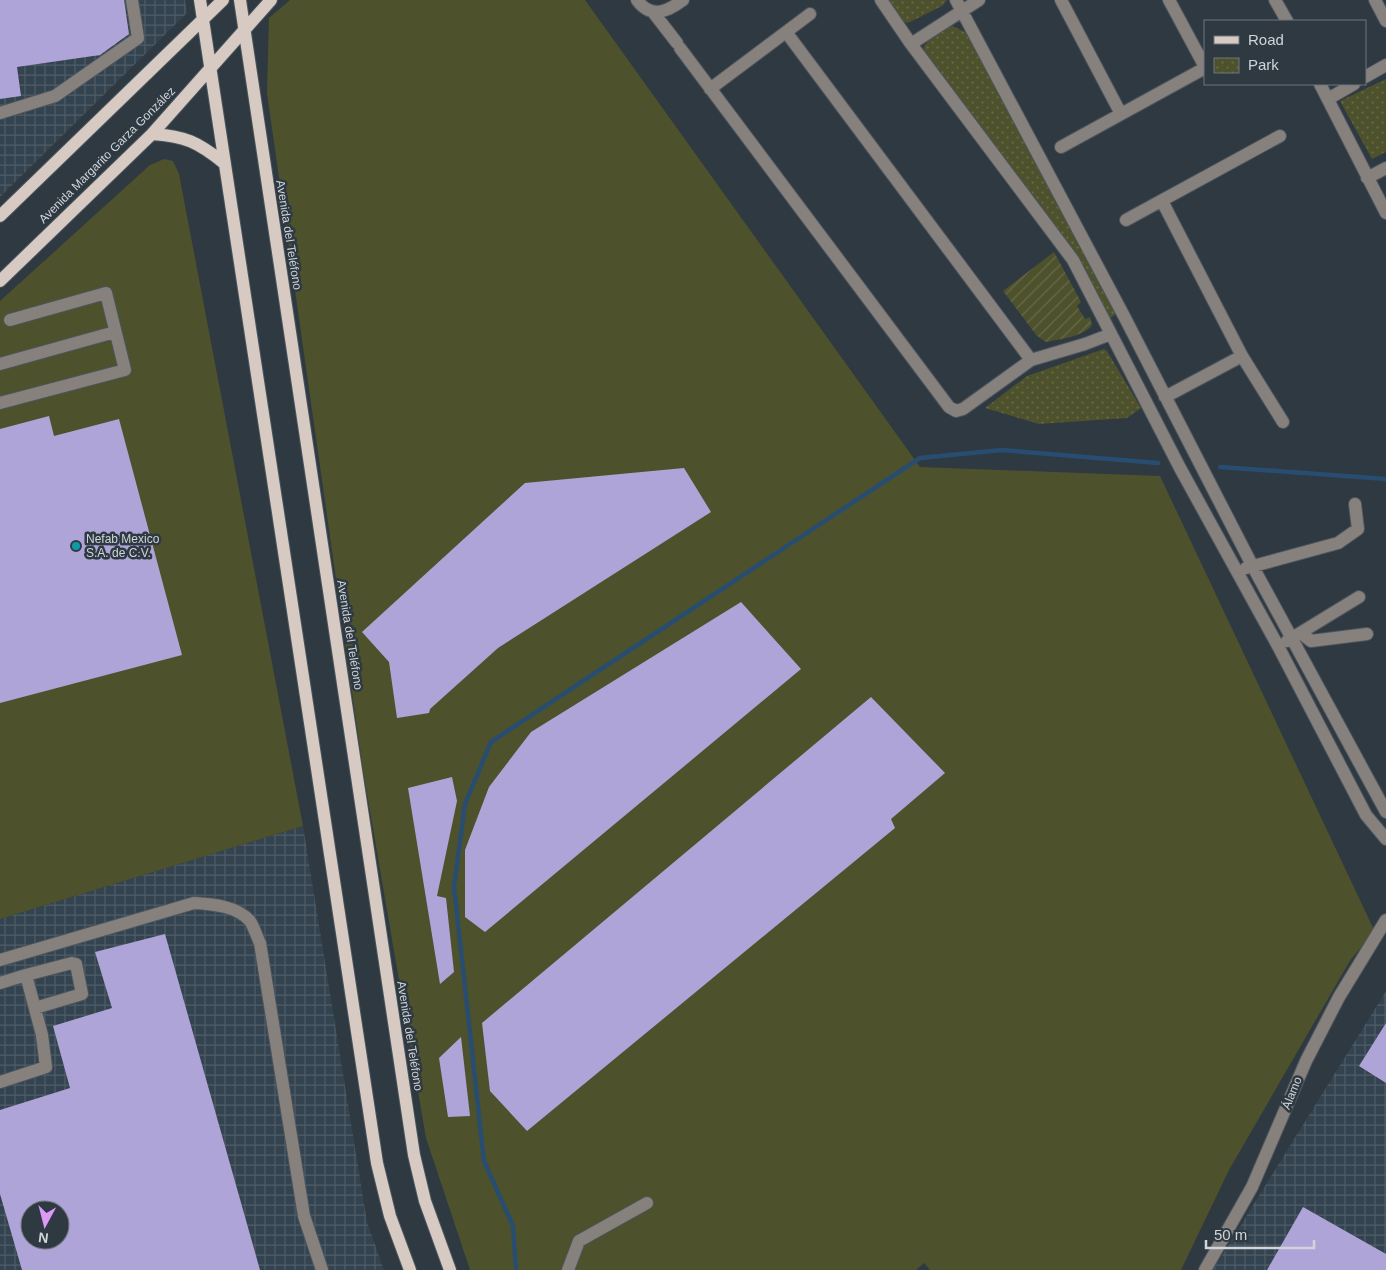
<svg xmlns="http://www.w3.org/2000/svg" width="1386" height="1270" font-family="Arial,sans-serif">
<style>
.industrial{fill:url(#industrial-grid);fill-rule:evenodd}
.grass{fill:#4d522c}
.park{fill:url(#park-dots)}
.garden{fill:url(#garden-furrows)}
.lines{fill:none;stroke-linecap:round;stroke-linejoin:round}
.stream{stroke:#284d70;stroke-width:4.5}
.building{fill:#afa4d7;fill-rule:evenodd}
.minor-casing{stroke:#4c555d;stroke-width:14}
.major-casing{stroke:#4c555d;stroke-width:14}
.minor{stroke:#87817e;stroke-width:12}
.major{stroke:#d6cac3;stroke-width:12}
.culture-dot{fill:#0f9aa8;stroke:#2f3941;stroke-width:2}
.labels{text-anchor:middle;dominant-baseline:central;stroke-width:5;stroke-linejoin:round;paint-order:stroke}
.street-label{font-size:12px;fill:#cfd5da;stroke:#2f3941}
.poi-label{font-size:12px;fill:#cfd5da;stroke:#2f3941;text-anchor:start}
</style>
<defs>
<pattern id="industrial-grid" width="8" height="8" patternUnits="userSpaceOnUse" patternTransform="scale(1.25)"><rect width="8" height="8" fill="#33434f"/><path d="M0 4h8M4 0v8" fill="none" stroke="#505d68"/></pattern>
<pattern id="park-dots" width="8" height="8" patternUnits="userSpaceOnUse" patternTransform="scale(1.25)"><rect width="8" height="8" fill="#4d522c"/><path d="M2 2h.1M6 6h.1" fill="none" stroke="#666a4a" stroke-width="1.8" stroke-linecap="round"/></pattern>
<pattern id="garden-furrows" width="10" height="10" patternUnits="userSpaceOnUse" patternTransform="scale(1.25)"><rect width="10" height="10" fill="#4d522c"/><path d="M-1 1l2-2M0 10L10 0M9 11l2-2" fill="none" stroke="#666a4a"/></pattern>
</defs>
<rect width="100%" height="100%" fill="#2f3941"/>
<path class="industrial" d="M0,0H185L187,13L0,197Z
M303,826L367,1222L384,1270H0V919ZM30,1210H60V1240H30Z
M1386,990V1270H1213L1386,991Z"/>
<path class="grass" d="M290,0H585L920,467L1160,476L1375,932L1351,959L1229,1170L1181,1270H930L924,1263L916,1270H470L426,1138L364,776L267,93L269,18Z
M164,159L173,161L179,174L303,826L0,919V301L150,165Z"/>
<path class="park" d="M888,0H947L942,6L908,23L901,21Z
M953,26L967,33L1091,268L1117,313L1109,319L1076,253L924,50V46C930,38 943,28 953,26Z
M1386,79V152L1372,159L1340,101Z
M1104,349L1107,351L1141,408L1127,418L1039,424L985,408L1027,376Z"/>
<path class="garden" d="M1054,252L1081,302L1077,306L1085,319L1090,317L1092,325C1083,337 1060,339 1046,342L1037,336L1003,291Z"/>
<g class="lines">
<path class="stream" d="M1220,467L1386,479
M516,1270L513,1226L484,1161L454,887L465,804L491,742L920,458L1002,450L1158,463"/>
</g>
<path class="building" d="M0,0H124L129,34L100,55L17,67L21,96L0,99Z
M49,416L54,436L119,419L182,655L0,703V429Z
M684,468L711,512L498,648L430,709L429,713L397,718L389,662L362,632L525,483Z
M741,602L801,669L485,932L465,917V850L489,787L531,732Z
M871,697L945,773L891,819L895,828L527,1131L490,1091L482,1023Z
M452,777L457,801L437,896L446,898L454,972L440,984L408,788Z
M165,934L260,1270H22L0,1194V1110L70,1088L53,1026L112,1008L95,952ZM30,1210H60V1240H30Z
M1386,1023V1083L1359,1066Z
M461,1037L470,1116L448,1117L439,1058Z
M1303,1207L1386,1254V1270H1267Z"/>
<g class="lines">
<defs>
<path id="minor" d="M637,0C651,19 667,12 683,0
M881,0L911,44L1073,260L1180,468L1278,646L1366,815L1386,839
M956,0L1125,318L1252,565L1386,812
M1061,0L1121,114
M1169,0L1205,67
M1275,0L1287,21
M1375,0L1386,21
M653,12L677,43
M786,32L1031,360
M911,44L979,0
M680,48L949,407L956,411L963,409L1031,360L1085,344L1111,334
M1365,77L1386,65
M1320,84L1386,213
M710,89L810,14
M1328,99L1354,84
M0,113L55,96L138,38L132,0
M1061,147L1205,68
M1367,178L1386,168
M1162,201L1242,356L1283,422
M1126,220L1280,136
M0,364L115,332
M1165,397L1242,356
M0,403L125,370L106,293L10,320
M1246,568L1338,543L1358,529L1355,504
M1301,633L1311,641L1367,634
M1287,641L1359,597
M0,960L194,903C212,904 237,906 250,921C254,927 257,937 260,943L304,1216L322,1270
M0,983L26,975
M0,1082L46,1067L42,1035L26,975L72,963L76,964L82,994L35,1008
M568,1270L579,1241L647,1203
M1205,1270L1252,1187L1306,1061L1339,997L1386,920"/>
<path id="major" d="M200,0L377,1163L390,1216L410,1270
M240,0L414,1155L425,1201L450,1270
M152,134C185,136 198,142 224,163
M0,216L223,0
M0,281L152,134L271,0"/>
</defs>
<use href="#minor" class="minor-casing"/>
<use href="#major" class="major-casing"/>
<use href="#minor" class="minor"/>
<use href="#major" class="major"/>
</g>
<circle class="culture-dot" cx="76" cy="546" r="5"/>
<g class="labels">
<g class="street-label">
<text transform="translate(107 155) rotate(-45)">Avenida Margarito Garza González</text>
<text transform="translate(289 235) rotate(81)">Avenida del Teléfono</text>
<text transform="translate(350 635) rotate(81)">Avenida del Teléfono</text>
<text transform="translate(410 1036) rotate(81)">Avenida del Teléfono</text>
<text transform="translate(1292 1093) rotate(-68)">Álamo</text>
</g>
<g class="poi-label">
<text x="86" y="539">Nefab Mexico<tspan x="86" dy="14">S.A. de C.V.</tspan></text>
</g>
</g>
<rect x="1204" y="20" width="162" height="65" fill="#2f3941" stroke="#6f777e"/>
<rect x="1214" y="36" width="25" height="8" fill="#d6cac3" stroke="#6f777e"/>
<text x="1248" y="45" font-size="15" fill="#cfd5da">Road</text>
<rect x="1214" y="58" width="25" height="15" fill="url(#park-dots)" stroke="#6f777e"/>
<text x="1248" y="70" font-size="15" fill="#cfd5da">Park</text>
<g transform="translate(45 1225) rotate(187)"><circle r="24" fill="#2f3941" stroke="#6f777e"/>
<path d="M0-4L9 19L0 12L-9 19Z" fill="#da9af6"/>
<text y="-8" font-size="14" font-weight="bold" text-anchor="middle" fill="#cfd5da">N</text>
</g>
<path d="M1206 1240v8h108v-8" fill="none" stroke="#cfd5da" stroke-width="2.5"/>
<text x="1214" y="1240" font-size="15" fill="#cfd5da" stroke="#2f3941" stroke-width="4" paint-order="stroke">50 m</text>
</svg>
